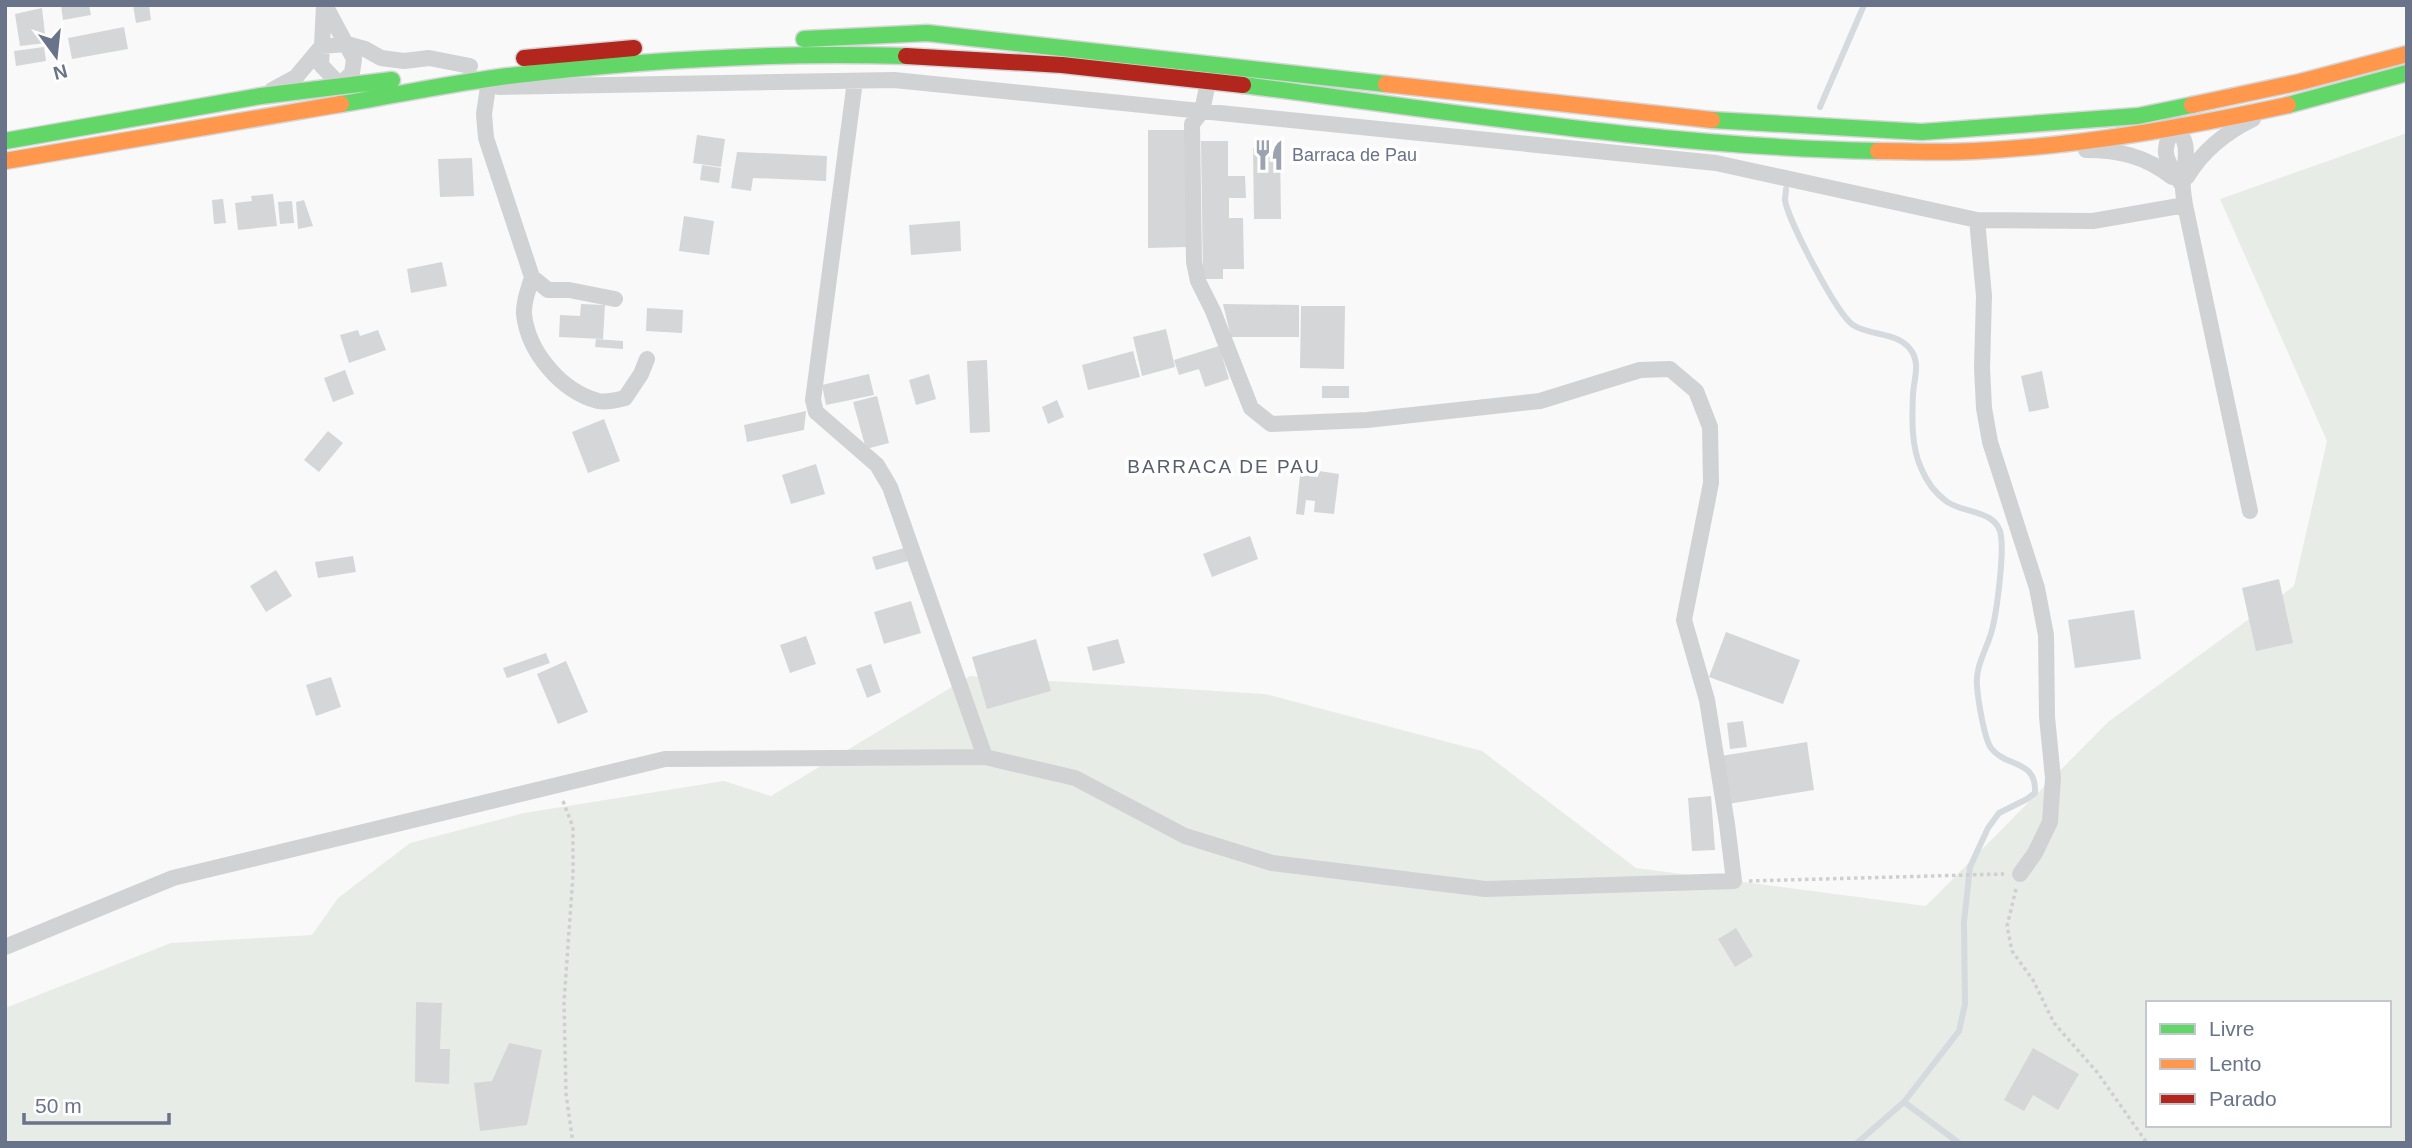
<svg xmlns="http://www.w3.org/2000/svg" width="2412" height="1148" font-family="Helvetica,sans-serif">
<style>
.green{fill:#e8ece7;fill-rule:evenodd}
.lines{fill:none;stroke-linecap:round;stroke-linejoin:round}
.stream{stroke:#d5dade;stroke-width:6}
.building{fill:#d5d6d7}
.fast-casing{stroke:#d5d6d8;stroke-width:19}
.slow-casing{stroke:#d5d6d8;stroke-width:19}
.jam-casing{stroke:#d5d6d8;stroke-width:19}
.path{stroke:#cfcfd0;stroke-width:3.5;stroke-dasharray:3.5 3.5;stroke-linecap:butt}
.street{stroke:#d1d2d4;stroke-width:16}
.fast{stroke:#63d668;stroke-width:16}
.slow{stroke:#ff974d;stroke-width:16}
.jam{stroke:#b3261e;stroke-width:16}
.labels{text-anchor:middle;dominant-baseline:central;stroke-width:7;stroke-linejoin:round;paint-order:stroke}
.poi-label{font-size:18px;fill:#697389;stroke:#fff;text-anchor:start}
.neighbourhood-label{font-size:19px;letter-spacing:2px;fill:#575e6e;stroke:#fff}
</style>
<rect width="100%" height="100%" fill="#f9f9f9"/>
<path class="green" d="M2407,133V1143H5V1008L171,943L312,935L338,898L410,843L524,813L724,781L771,796L970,676L1265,694L1482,751L1636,868L1926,906L2108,722L2294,586L2327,441L2220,199ZM2148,1003H2389V1125H2148Z"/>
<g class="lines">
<path class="stream" d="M1820,107L1864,5
M1786,189C1786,193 1785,196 1785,200C1788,220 1836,313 1853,325C1870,336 1897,332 1910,349C1921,362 1914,379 1913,394C1912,417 1911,446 1921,468C1926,480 1935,493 1946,501C1962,514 1998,509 2001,536C2004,554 1997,611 1992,630C1987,649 1975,666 1977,686C1978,699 1984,738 1991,748C2006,768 2037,759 2035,793L2027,799L1999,813L1988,828L1970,867L1964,922L1965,1004L1959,1031L1904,1102L1857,1143
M1904,1102L1959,1143"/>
</g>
<path class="building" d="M61,5H89L91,15L63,20Z
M133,5H149L151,20L136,23Z
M42,8L46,43L20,46L15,14Z
M124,27L128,49L72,59L68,38Z
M44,47L46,61L16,66L14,51Z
M1148,130H1186L1187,247L1148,248Z
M697,135L725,139L721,167L693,163Z
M1201,141H1228V176H1245L1246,198H1229V218H1243L1244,269H1223V279H1203Z
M1280,147L1281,219H1254L1253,148Z
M737,152L827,156L826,181L753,178L751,191L731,188Z
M472,158L474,196L440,197L438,159Z
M702,165L721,168L719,183L700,180Z
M273,194L277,226L238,230L235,203L252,201L251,196Z
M223,199L226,223L214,224L212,200Z
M304,200L313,226L298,229L296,202Z
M292,201L294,223L280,224L278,202Z
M684,216L714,221L709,255L679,251Z
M960,221L961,251L911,255L909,225Z
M442,262L447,286L411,293L407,269Z
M581,304L605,305L603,339L559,337L560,315L580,316Z
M1223,304L1299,305V337H1231Z
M1301,306H1345L1344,369L1300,368Z
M647,308L683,310L682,333L646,331Z
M1166,329L1175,367L1142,376L1133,337Z
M358,330L360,336L378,330L386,350L349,363L340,335Z
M596,339L623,341V349L595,347Z
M1219,346L1229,379L1205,387L1199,369L1179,375L1174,360Z
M1133,351L1140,377L1088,390L1082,365Z
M987,360L990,432L970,433L967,361Z
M345,370L354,394L333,402L324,378Z
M2042,371L2049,408L2029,412L2021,376Z
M869,374L874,395L826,405L822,385Z
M929,374L936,399L916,405L909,380Z
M1322,386H1349V398H1322Z
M877,396L889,443L866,449L853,402Z
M1057,400L1064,417L1048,424L1042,407Z
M806,411L804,430L747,442L744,425Z
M604,419L620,461L588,473L572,432Z
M328,431L343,443L319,472L304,460Z
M816,464L825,494L791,504L782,475Z
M1319,471L1339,474L1334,514L1314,512L1315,501L1306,500L1304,515L1296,514L1300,475L1318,477Z
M1250,536L1258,559L1212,577L1203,554Z
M904,548L908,561L876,570L872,557Z
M353,556L356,572L318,578L315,562Z
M276,570L292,596L266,612L250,586Z
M2279,579L2293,643L2256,651L2242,588Z
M911,601L921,633L884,644L874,612Z
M2134,610L2141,659L2075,668L2068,620Z
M1726,632L1800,660L1783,704L1709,677Z
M806,636L816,664L790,673L780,645Z
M1036,639L1051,691L987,709L972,657Z
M1118,639L1125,663L1093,671L1087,647Z
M546,653L550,663L507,678L503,668Z
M566,661L588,712L558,724L537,674Z
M871,664L881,692L867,698L856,669Z
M331,677L341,707L316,716L306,685Z
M1743,721L1747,747L1730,749L1727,723Z
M1807,742L1814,790L1728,804L1721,756Z
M1711,796L1715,850L1692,851L1688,798Z
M1736,928L1753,956L1735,967L1718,939Z
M416,1002L442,1003L440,1049H450L449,1084L415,1082Z
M509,1043L542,1050L527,1125L480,1131L474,1083L492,1081Z
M2033,1048L2079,1074L2058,1110L2033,1095L2024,1111L2004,1100Z"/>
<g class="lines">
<defs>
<path id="fast" d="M804,39L927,33L1386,84
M1243,85C1454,112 1665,147 1878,151
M341,104C397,95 452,83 508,76C640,60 773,52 906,56
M2288,105L2407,73
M1712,120L1922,132L2138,116L2192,105
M5,141L261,96L392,80"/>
<path id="slow" d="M1386,84L1712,120
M2192,105L2300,82L2407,54
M1878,151C1910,151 1943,153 1975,151C2080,146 2186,127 2288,105
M5,161L341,104"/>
<path id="jam" d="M906,56L1062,65L1243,85
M524,58L634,48"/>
</defs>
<use href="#fast" class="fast-casing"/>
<use href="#slow" class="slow-casing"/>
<use href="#jam" class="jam-casing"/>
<path class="path" d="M563,801L573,827V875L564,1002L566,1094L573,1143
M1749,881L2004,874
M2016,889L2007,926L2012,951L2033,980L2054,1023L2097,1072L2147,1143"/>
<path class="street" d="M324,5L321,65L340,85
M325,5L354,59L352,73L340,85
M855,81L813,400L816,412L877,465L890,487L985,757
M488,87L484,114L486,138L532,277L548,290H569L615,299
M499,87L894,80L1716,163L1977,220L2093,221L2185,205
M272,90L296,77L322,46L347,44L365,49L381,58L404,61L429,58L470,66
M2179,124C2156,148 2167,162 2182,185
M2170,125C2193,137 2185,161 2183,182C2182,189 2184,197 2185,205L2250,511
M2086,150C2119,150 2145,156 2172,177
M2187,177C2203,150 2226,132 2253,119
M1977,220L1984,296L1982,368L1984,408L1990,442L2037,588L2046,635L2047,717L2053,778L2050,822L2035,853L2020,874
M532,277C529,288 523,302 524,314C528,352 561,391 598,401C607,403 617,400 625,398L641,374L647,359
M5,947L173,878L665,759L985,757L1075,778L1185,836L1272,863L1485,889L1734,881L1727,824L1707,700L1684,620L1711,483L1710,427L1696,391L1670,369L1640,370L1540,401L1367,420L1271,424L1251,408L1213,311L1198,281L1194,262L1192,124L1202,111L1210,73"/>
<use href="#fast" class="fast"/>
<use href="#slow" class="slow"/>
<use href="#jam" class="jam"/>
</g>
<defs>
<symbol id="restaurant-bare" viewBox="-9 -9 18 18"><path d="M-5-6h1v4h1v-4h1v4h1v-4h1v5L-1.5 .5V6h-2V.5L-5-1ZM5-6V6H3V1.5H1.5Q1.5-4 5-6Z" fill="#9ba2b0" stroke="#fff" stroke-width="2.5" paint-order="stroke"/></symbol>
</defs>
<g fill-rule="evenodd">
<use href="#restaurant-bare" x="1247" y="133" width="44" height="44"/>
</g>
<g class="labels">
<g class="poi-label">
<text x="1292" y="155">Barraca de Pau</text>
</g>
<g class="neighbourhood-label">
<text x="1224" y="466">BARRACA DE PAU</text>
</g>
</g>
<rect width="2412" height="1148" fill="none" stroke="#697389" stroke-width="14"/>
<rect x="2146" y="1001" width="245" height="126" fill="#ffffff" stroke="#c3c7d0" stroke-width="2"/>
<rect x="2160" y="1024" width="35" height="10" fill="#63d668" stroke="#c3c7d0" stroke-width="2"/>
<text x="2209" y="1036" font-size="21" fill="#697389">Livre</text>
<rect x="2160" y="1059" width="35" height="10" fill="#ff974d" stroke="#c3c7d0" stroke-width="2"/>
<text x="2209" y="1071" font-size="21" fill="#697389">Lento</text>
<rect x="2160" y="1094" width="35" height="10" fill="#b3261e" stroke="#c3c7d0" stroke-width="2"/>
<text x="2209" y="1106" font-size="21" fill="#697389">Parado</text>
<g transform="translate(56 56) rotate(165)" stroke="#ffffff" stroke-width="5" paint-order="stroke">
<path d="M0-5L12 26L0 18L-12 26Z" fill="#697389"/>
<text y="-10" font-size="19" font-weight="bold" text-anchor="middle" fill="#697389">N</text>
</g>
<path d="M24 1113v10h145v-10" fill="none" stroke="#697389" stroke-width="3.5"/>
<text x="35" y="1113" font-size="21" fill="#697389" stroke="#ffffff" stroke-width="5" paint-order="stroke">50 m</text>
</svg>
